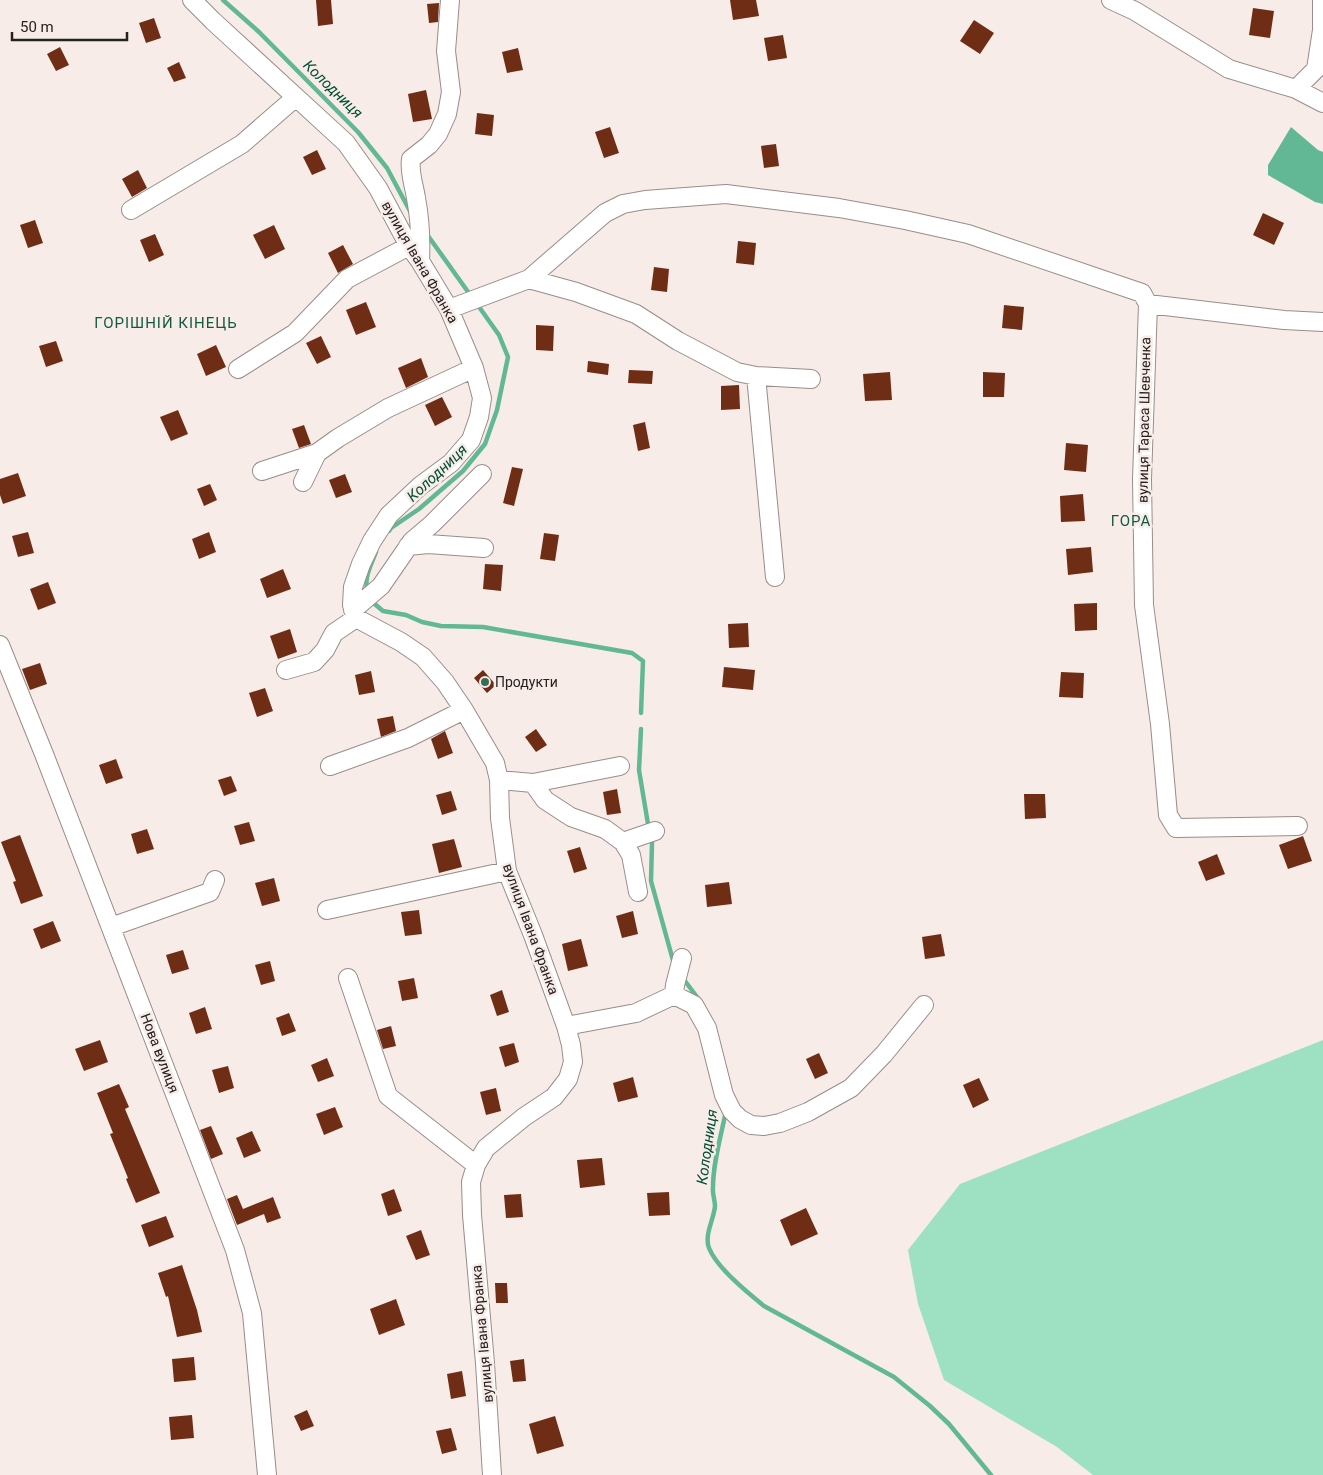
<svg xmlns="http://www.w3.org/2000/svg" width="1323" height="1475" font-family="Roboto,sans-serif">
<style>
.green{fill:#9ee0c2}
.water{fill:#62b894}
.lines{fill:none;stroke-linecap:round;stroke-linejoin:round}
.stream{stroke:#62b894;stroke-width:4.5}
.building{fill:#702d16}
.minor-casing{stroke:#988d8a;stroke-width:20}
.minor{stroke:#fff;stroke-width:18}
.poi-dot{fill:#356e56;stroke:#f8ece8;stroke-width:2}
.labels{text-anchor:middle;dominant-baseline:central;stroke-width:5;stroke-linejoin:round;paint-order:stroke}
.street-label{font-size:14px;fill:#25211f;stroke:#f8ece8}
.poi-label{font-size:14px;fill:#25211f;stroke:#f8ece8;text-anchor:start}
.water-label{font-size:15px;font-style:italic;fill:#024e36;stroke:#f8ece8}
.neighbourhood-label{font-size:15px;letter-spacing:1px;fill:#135940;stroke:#f8ece8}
</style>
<rect width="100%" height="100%" fill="#f8ece8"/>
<path class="green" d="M1323,1040V1475H1093L1057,1447L944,1380L918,1304L908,1250L960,1184Z"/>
<path class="water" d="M1291,127L1318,150L1323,152V204L1315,202L1268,175V165Z"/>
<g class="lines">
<path class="stream" d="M223,0L259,32L358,132L387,168L411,213
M426,233L471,296
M389,531L391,528L419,509L463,471L485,444L497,410L508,357L499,335L477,304
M368,593C363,579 371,565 376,552
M370,600L383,611L406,615L422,622L441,626L483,627L632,653L643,661L641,713
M641,729L639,770L649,830
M651,838L652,843L651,881L674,964
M682,977L700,1001
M726,1111C721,1136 713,1162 713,1187C712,1193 715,1200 715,1206C714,1219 704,1235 709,1248C717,1268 748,1293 764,1306L894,1377L930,1406L949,1424L991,1475"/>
</g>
<path class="building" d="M316,0H331L333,24L318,26Z
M730,0H756L759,16L733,20Z
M439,3L438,22L429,23L427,4Z
M1253,8L1274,11L1270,38L1249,35Z
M154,18L161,38L146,43L139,23Z
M974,20L994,33L980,54L960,41Z
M783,35L787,58L768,61L764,38Z
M60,47L69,65L56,71L47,54Z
M518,48L523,70L507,73L502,52Z
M179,62L186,78L174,82L167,68Z
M426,90L432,119L413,122L408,94Z
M477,113L494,115L492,136L475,134Z
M610,127L619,153L604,158L595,132Z
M776,144L779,166L764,168L761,146Z
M317,150L326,169L312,175L303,157Z
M138,170L147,188L132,197L122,179Z
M1263,213L1284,223L1274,245L1253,235Z
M35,220L43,243L28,248L20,225Z
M274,225L285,249L265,259L253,235Z
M155,234L164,255L149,262L140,240Z
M738,241L756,243L754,265L736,263Z
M343,245L353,264L338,273L328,253Z
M654,267L669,269L667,292L651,290Z
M366,302L376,327L356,335L346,310Z
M1004,305L1024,307L1022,330L1002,328Z
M536,325L554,326L553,351L536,350Z
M321,336L331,357L317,364L306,343Z
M56,341L63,361L46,367L39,346Z
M216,345L226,367L206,376L197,354Z
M421,358L428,377L406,388L398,368Z
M588,361L609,364L608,375L587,372Z
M629,370L653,371L652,384L628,383Z
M890,372L892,400L865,401L863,374Z
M983,372L1005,373L1004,397H983Z
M739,385L740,409L721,410V386Z
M442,397L452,417L435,426L425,405Z
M178,410L188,434L171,441L160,417Z
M645,422L650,448L638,451L633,425Z
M304,425L311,444L299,448L292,429Z
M1066,443L1088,445L1086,472L1064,470Z
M512,467L523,469L514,506L503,503Z
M18,473L26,496L3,504L0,495V479Z
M345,474L352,492L336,498L329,480Z
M210,484L217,500L204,506L197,489Z
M1083,494L1085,521L1061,522L1060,496Z
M28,532L34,553L18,557L12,536Z
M209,532L216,552L199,559L192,539Z
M544,533L559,535L555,561L540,559Z
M1091,547L1093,572L1068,575L1066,549Z
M485,564L503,565L501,591L483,589Z
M283,569L291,589L267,598L260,579Z
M48,582L56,603L38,610L30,589Z
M1097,603V630L1075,631L1074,604Z
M748,623L749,647L729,648L728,624Z
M290,629L297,652L278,659L270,636Z
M40,663L47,684L30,690L22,669Z
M724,667L755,670L753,690L722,687Z
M483,670L496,685L487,693L474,678Z
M371,671L375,692L359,695L355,675Z
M1061,672L1084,673L1083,698L1059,697Z
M265,688L273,711L257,717L249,693Z
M393,716L396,731L381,737L377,719Z
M536,729L547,745L536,752L525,737Z
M445,731L453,753L438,759L431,739Z
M116,759L123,778L106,784L99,765Z
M231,776L237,791L224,796L218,780Z
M617,789L621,813L607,815L603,792Z
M451,791L457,810L442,815L436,795Z
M1024,794H1045L1046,818L1025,819Z
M249,822L255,841L240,845L234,826Z
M147,829L154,849L137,854L131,834Z
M20,835L43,896L21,904L13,882L16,881L1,842Z
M1303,836L1312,861L1288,869L1279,845Z
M454,839L462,867L439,873L432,844Z
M580,847L587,869L574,873L567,851Z
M1217,854L1225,874L1206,881L1198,862Z
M274,878L280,901L262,906L255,883Z
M729,882L732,904L707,907L705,885Z
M419,910L422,934L405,936L401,912Z
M633,911L638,934L622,938L616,916Z
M53,921L61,941L41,949L33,929Z
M941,934L945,956L925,959L922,937Z
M581,939L588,966L568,971L562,944Z
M183,950L189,969L172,974L166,955Z
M270,961L275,981L261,985L255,965Z
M414,978L418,998L402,1001L398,981Z
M502,990L509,1012L497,1016L490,995Z
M205,1007L212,1029L196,1034L189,1013Z
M289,1013L296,1031L282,1036L276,1018Z
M391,1026L396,1046L383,1049L377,1030Z
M100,1040L108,1062L84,1071L75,1049Z
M514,1043L519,1062L505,1067L499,1047Z
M819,1053L828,1073L815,1079L806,1059Z
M327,1058L334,1076L318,1082L311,1065Z
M228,1066L234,1088L219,1093L212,1070Z
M633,1077L638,1097L618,1102L613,1083Z
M979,1078L989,1100L973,1108L963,1085Z
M119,1084L129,1107L125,1109L160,1193L136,1203L126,1179L128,1178L110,1134L113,1133L97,1093Z
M496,1088L501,1111L486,1115L480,1092Z
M335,1107L343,1127L324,1135L316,1114Z
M211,1126L223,1154L211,1159L200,1130Z
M252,1131L261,1151L244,1158L236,1138Z
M602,1158L605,1185L580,1188L577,1160Z
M394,1189L402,1211L388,1216L381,1194Z
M669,1192L670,1215L649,1216L647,1193Z
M521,1194L523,1217L506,1218L504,1195Z
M237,1195L243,1209L273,1197L281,1218L267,1223L264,1214L237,1225L227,1199Z
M806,1208L818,1234L791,1246L780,1220Z
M166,1216L174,1237L149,1247L141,1225Z
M421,1230L430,1255L416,1260L406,1236Z
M182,1265L197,1310L202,1332L177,1337L168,1296L166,1297L158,1273Z
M495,1283H507L508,1303H496Z
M396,1299L405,1325L379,1335L370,1309Z
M194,1357L196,1380L174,1382L172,1359Z
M524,1359L526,1381L513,1382L510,1361Z
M462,1371L466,1396L451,1399L447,1374Z
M307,1410L314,1426L301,1431L294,1416Z
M192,1415L194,1438L171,1440L169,1417Z
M555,1416L564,1446L537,1454L529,1424Z
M451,1428L457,1450L442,1454L436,1431Z"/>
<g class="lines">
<defs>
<path id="minor" d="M192,0L213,21L346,143L378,188L409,246L420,261L449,309L474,368L482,398L479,417L471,440L451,463L420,486L389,515L372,541L361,564L353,587L352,605L356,618L401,642L423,657L445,682L464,710L495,763L499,780L500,818L507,871L533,935L566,1026L571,1045L573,1062L568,1079L554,1097L524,1117L486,1148L476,1165L471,1182L472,1215L485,1363L492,1475
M1111,0L1135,11L1229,69L1296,89L1323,103
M1296,89L1316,69L1322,30V0
M131,210L242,144L296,97
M420,261C421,240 420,219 416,198C414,185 409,172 411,159L429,145L438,134L447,114L451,92L446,51L450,0
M529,279L576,292L636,314L678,341L737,372L756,376L811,379
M1148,304L1284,320L1323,322
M449,309L529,279L605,213L623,204L645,200L726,194L839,208L905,220L968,234L1142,293L1148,304L1142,479L1144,605L1160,724L1168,815L1176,828L1298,826
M238,369L295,333L347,279L409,246
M756,376L775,577
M262,471L317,453L338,438L388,408L474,368
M303,482L317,453
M408,546L428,544L484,548
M353,610L381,586L412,541L432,524L482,474
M0,645L44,754L235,1250L252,1313L267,1475
M286,670L314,662L325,650L334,633L356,618
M330,766L408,738L464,710
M499,780L533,783L545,800L571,817L605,829L623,842L631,855L638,892
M533,783L620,766
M623,842L655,831
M327,910L507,871
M111,927L210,892L215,880
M348,978L388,1096L476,1165
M674,995L675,985L682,958
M566,1026L636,1013L674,995L694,1005L707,1028L724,1095L732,1111L740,1119L751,1125L764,1126L780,1123L808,1112L851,1088L884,1054L924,1005"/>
</defs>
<use href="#minor" class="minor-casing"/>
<use href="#minor" class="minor"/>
</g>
<circle class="poi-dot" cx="485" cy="682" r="5"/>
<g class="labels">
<g class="street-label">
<text transform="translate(420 262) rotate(60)">вулиця Івана Франка</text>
<text transform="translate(1144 420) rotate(-89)">вулиця Тараса Шевченка</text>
<text transform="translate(531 929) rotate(70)">вулиця Івана Франка</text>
<text transform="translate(160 1053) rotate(69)">Нова вулиця</text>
<text transform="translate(482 1334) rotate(-95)">вулиця Івана Франка</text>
</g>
<g class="poi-label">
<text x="495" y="682">Продукти</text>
</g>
<g class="water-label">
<text transform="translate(333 89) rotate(44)">Колодниця</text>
<text transform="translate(437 473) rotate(-43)">Колодниця</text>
<text transform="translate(707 1147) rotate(-82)">Колодниця</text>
</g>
<g class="neighbourhood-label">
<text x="166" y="323">ГОРІШНІЙ КІНЕЦЬ</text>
<text x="1131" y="521">ГОРА</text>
</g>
</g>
<path d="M12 32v8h115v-8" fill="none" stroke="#25211f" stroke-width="2.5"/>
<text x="20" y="32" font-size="15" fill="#25211f" stroke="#f8ece8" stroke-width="4" paint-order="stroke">50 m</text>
</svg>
